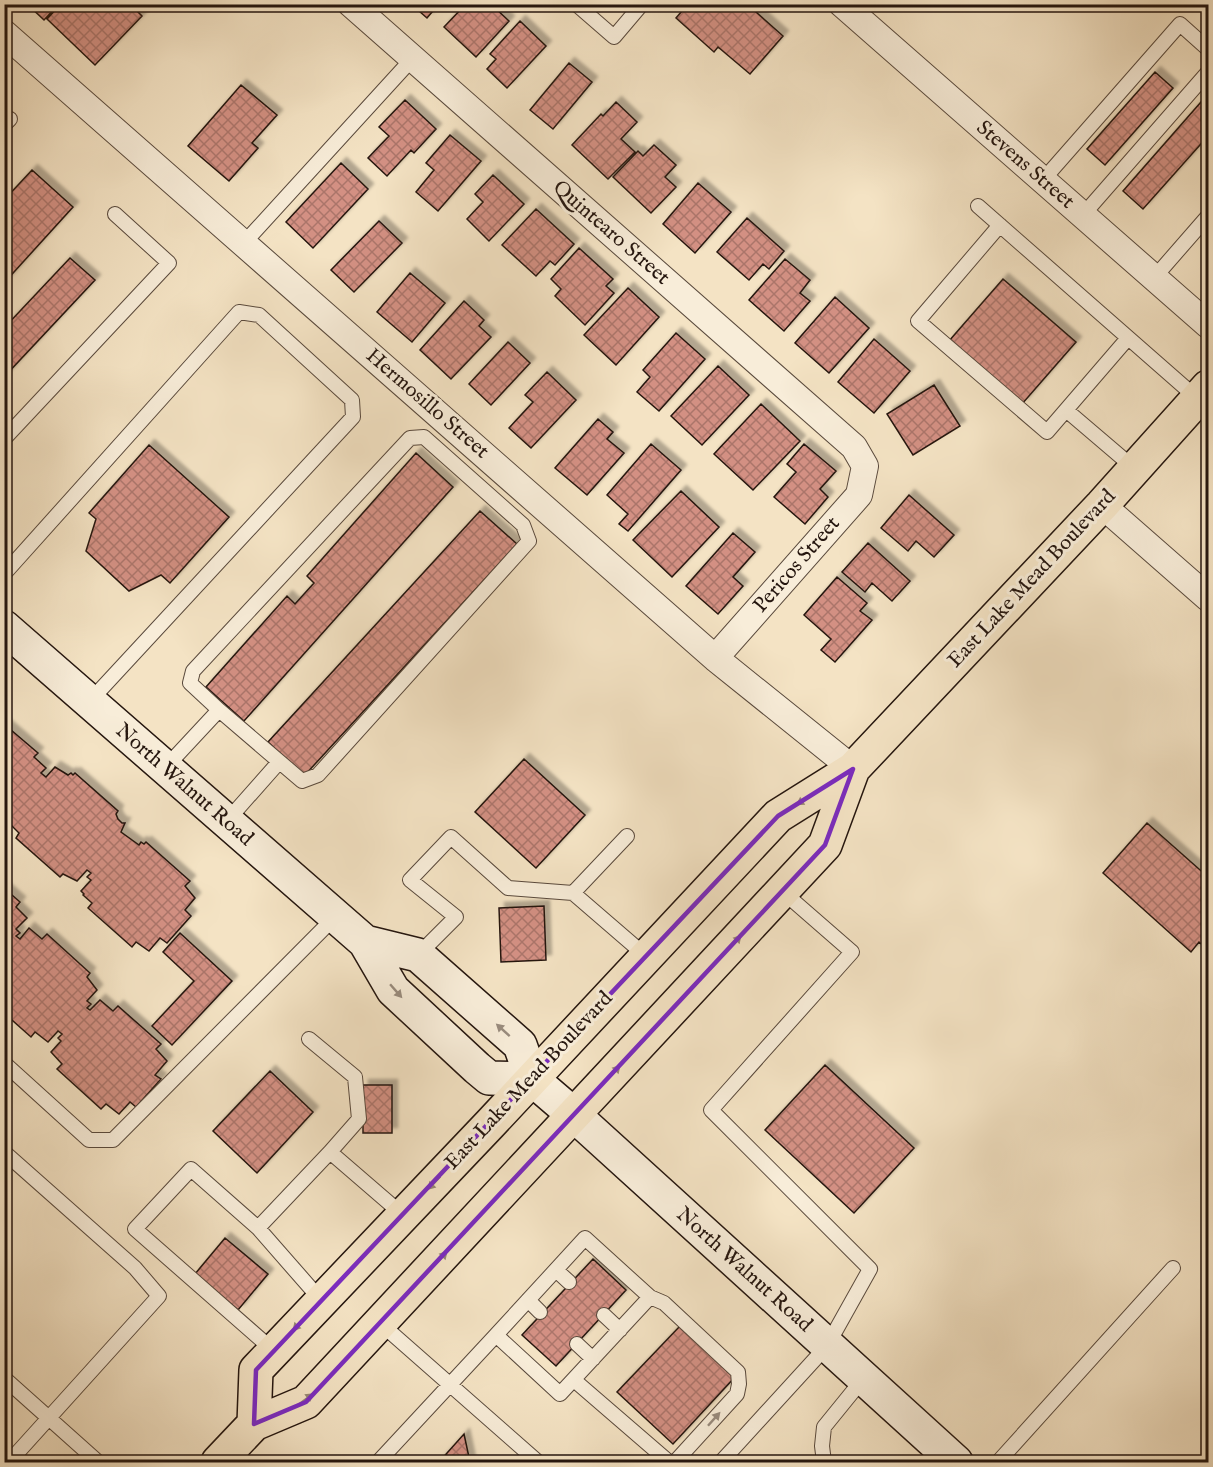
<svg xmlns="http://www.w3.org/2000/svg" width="1213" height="1467" font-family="'IM FELL English',serif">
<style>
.building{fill:url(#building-cross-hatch);stroke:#25160f;stroke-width:1.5;filter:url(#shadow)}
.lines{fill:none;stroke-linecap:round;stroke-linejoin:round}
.lane-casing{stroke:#59493c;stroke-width:16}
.street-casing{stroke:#59493c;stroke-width:28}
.secondary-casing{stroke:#25160f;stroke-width:36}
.primary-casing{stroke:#25160f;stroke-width:36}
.lane{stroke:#f8edd9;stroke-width:14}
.street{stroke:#f8edd9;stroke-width:26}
.secondary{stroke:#f8edd9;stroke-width:33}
.primary{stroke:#f4e3c4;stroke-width:33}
.oneway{fill:#978773}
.oneway2{fill:#998c7e}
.marked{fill:none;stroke:#7b2cbf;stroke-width:4.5;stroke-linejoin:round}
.labels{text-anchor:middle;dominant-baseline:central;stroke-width:6;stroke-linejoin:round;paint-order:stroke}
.street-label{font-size:21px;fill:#25160f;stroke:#f8edd9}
</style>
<defs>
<pattern id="building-cross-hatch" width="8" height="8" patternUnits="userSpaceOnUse" patternTransform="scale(1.5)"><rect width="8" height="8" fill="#d39083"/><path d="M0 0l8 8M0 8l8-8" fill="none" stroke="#ab756a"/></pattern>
<filter id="shadow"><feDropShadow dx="5.5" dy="-5.5" stdDeviation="1.5" flood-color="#0004"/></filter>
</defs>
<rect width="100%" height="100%" fill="#f4e3c4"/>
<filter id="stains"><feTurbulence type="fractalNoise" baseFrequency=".00333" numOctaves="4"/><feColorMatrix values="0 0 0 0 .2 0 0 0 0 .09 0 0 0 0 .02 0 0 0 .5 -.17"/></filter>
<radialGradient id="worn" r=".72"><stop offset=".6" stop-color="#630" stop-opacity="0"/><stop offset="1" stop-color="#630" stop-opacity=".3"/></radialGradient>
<path class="building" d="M27,4H59L44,20Z
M61,4H112L114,6L130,4L142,16L95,65L47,19Z
M411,4H439L427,18Z
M466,4H498L495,8L509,21L476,57L444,27Z
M688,4H747L783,36L750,74L718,47L714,52L676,18Z
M520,21L546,46L507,88L487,69L496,59L490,54Z
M569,63L592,82L553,129L530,110Z
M1155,72L1173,88L1105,165L1087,149Z
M241,85L277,115L252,143L258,148L229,181L188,146Z
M1208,94V136L1143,209L1123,191Z
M405,100L436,129L414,153L411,150L387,176L368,158L389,136L379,127Z
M616,102L637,122L621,139L635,152L608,179L572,145L601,114L603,116Z
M450,135L481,161L438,211L416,192L434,170L426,163Z
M654,145L676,165L665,177L676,187L651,213L613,177L638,151L643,156Z
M341,163L368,189L313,248L286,222Z
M32,170L73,207L4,283V200Z
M493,175L524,204L489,241L467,219L483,202L475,194Z
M698,183L731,212L695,253L663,224Z
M536,209L574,244L555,265L550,261L536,276L502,245Z
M747,218L784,251L769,269L763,264L749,280L717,252Z
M379,221L402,243L354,292L331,270Z
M579,248L613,279L606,286L614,293L585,325L555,296L561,289L551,279Z
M70,258L95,280L4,377V328Z
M785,259L810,280L800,293L810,301L784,331L749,300Z
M410,273L445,303L412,342L377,312Z
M1003,279L1076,342L1022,404L949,341Z
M628,288L659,317L616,365L584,335Z
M835,297L869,328L829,373L795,343Z
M464,301L484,320L479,326L491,337L451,379L420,350Z
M676,333L705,359L659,411L637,392L650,377L643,370Z
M874,339L910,371L874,413L838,382Z
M508,342L530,363L491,405L469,384Z
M718,366L749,395L702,445L671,416Z
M547,372L576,400L531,448L509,428L533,402L525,395Z
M934,385L960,426L913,455L887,414Z
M761,404L800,441L753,490L714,454Z
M598,419L613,432L607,439L624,453L587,495L555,468Z
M651,444L681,470L628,531L619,524L628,514L607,495Z
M804,444L836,471L820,489L828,497L805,524L774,497L796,472L787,464Z
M149,445L229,517L170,583L161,575L129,591L86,551L96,519L89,513Z
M416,453L453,487L244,721L206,687L287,596L295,604L314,583L307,576Z
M681,491L719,527L672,577L633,540Z
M909,495L954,535L934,557L916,541L908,551L881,528Z
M480,511L517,544L304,776L268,742Z
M733,533L755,552L733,577L743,586L718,614L686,586Z
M868,543L910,581L892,601L872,583L865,592L842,572Z
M837,577L867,603L860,611L872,620L835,662L821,650L831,639L804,615Z
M4,724L38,753L34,757L46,768L41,773L46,777L55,767L68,775L71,773L73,775L75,773L118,811L116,814L118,819L122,823H125L121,832L139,845L141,842L144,844L146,842L190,881L185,886L195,898L185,910L191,916L167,943L160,938L149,951L136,942L132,947L88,908L92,903L83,895L84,894L81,891L91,880L87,877L91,873L87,870L77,881L63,874L60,877L16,838L19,833L4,818Z
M524,759L585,815L536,868L475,812Z
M1147,823L1208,877V950L1199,942L1191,952L1103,873Z
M4,888L20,902L16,907L27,918L16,929L20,933L16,936L20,939L29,928L42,939L47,934L90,973L87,977L97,990L87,1001L91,1004L87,1008L90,1010L100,1000L113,1011L118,1006L161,1044L156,1049L167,1061L155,1075L161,1079L136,1107L130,1102L119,1114L106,1104L101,1109L57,1069L62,1064L51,1052L61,1041L58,1038L62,1034L58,1031L48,1042L35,1032L31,1037L4,1013Z
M544,906L546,960L501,962L499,908Z
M180,933L232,981L172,1045L152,1026L194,981L163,952Z
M825,1065L914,1148L854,1213L765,1130Z
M270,1071L313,1112L257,1173L213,1131Z
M363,1085H392V1133H363Z
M225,1238L268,1274L238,1310L195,1274Z
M593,1259L626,1290L556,1366L522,1335Z
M680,1326L735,1377L673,1444L617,1392Z
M464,1434L470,1462H439Z"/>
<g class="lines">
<defs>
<path id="lane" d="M576,4L614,37L642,4
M4,125L10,119
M1043,180L1180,24L1208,49
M978,206L1198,399
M1083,215L1208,72
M1000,225L918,321L1047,432L1128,338
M244,243L413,58
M1154,278L1208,216
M1066,410L1134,468
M4,439L169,263L115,214
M4,574L239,312L259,315L352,400L353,417L90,701
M165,768L219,710L190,683L193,671L410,438L424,437L523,525L529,541L318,775L302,781L219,710
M226,822L279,762
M627,836L573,893L646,956
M418,955L456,917L410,880L451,837L508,888L573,893
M309,1039L355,1077L359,1119L330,1152L403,1215
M4,1063L89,1140H113L335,917
M4,1152L135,1268L159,1296L9,1462
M258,1228L321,1300
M585,1238L650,1297L560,1394L496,1335Z
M556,1270L569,1282
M650,1297L664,1303L738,1372L739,1384L737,1394L675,1462
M528,1300L540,1312
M604,1315L620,1330
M380,1323L538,1462
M577,1344L593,1359
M274,1351L135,1229L191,1169L258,1228L330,1152
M4,1378L98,1462
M574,1380L669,1462
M378,1462L496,1335
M721,1462L827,1346L870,1269L711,1110L852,952L782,891
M824,1462L822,1446L824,1427L863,1379
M998,1462L1173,1268"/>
<path id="street" d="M351,4L854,447L865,466L859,495L715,658
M842,4L1208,325
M4,33L715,658L853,769
M1102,505L1208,598"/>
<path id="secondary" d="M4,627L365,942L393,990L477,1068L489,1078L532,1079
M365,942L418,955L520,1045L532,1079L574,1115L956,1462"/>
<path id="primary" d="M254,1424L256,1370L490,1124L778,816L853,769L1102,505L1208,387
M218,1462L254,1424L306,1402L825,845L853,769"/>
</defs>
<use href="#lane" class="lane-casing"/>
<use href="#street" class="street-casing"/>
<use href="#secondary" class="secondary-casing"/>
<use href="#primary" class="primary-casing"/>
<use href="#lane" class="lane"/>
<use href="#street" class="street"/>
<use href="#secondary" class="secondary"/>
<use href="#primary" class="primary"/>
</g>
<defs><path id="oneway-solid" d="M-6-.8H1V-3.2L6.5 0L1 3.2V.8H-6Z" transform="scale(1.5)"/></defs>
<g class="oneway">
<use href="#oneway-solid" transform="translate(804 800) rotate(148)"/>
<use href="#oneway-solid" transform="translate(735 942) rotate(-47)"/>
<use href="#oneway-solid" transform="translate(614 1072) rotate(-47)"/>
<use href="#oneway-solid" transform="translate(434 1183) rotate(134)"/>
<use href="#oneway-solid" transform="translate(441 1258) rotate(-47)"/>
<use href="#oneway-solid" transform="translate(299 1324) rotate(133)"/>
<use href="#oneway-solid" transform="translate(306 1399) rotate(-37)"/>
</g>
<g class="oneway2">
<use href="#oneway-solid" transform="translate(396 991) rotate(49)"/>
<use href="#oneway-solid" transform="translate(503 1030) rotate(-138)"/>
<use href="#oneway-solid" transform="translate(714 1419) rotate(-48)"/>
</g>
<path class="marked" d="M853,769L825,845L306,1402L254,1424L256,1370L778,816Z"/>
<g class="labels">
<g class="street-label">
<text transform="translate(1025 165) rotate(41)">Stevens Street</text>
<text transform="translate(611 233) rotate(41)">Quintearo Street</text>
<text transform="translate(427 404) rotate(41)">Hermosillo Street</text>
<text transform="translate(797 565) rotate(-49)">Pericos Street</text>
<text transform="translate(1032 579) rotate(-47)">East Lake Mead Boulevard</text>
<text transform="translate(184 785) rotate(41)">North Walnut Road</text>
<text transform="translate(529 1081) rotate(-47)">East Lake Mead Boulevard</text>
<text transform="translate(744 1270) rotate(42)">North Walnut Road</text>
</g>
</g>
<rect width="1213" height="1467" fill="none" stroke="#f4e3c4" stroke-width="24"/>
<rect x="6" y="6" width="1201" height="1455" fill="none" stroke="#25160f" stroke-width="3"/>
<rect x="12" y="12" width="1189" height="1443" fill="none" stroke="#25160f" stroke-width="1.5"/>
<rect width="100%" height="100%" filter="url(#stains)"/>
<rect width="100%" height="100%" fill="url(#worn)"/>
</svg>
